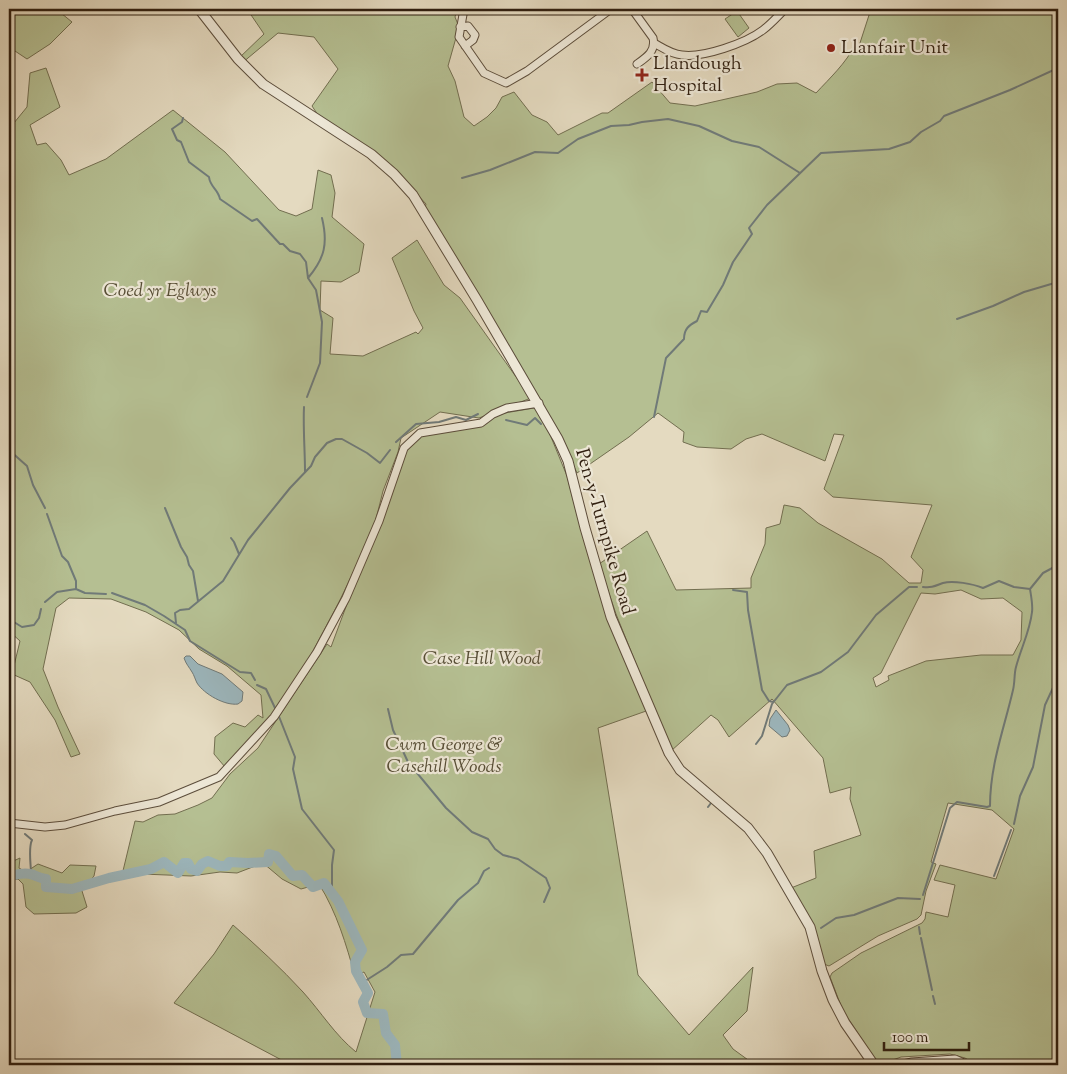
<svg xmlns="http://www.w3.org/2000/svg" width="1067" height="1074" font-family="'Sorts Mill Goudy',serif">
<style>
.green{fill:#b5bf92;stroke:#726e50;fill-rule:evenodd}
.water{fill:#9cb7be;stroke:#707a78}
.lines{fill:none;stroke-linecap:round;stroke-linejoin:round}
.stream{stroke:#707a78;stroke-width:2}
.river{stroke:#9cb7be;stroke-width:10}
.minor-casing{stroke:#5c4d3b;stroke-width:9}
.tertiary-casing{stroke:#5c4d3b;stroke-width:11}
.minor{stroke:#ede7d6;stroke-width:7}
.tertiary{stroke:#ede7d6;stroke-width:9}
.poi-dot{fill:#8f2418;stroke:#ede7d6;stroke-width:2}
.labels{text-anchor:middle;dominant-baseline:central;stroke-width:4.5;stroke-linejoin:round;paint-order:stroke}
.poi-label{font-size:19px;fill:#2f1e0f;stroke:#ede7d6;text-anchor:start}
.park-label{font-size:19px;font-style:italic;fill:#574e36;stroke:#ede7d6}
.street-label{font-size:19px;fill:#2f1e0f;stroke:#ede7d6}
</style>
<rect width="100%" height="100%" fill="#e4dac0"/>
<filter id="stains"><feTurbulence type="fractalNoise" baseFrequency=".004" numOctaves="4"/><feColorMatrix values="0 0 0 0 .2 0 0 0 0 .09 0 0 0 0 .02 0 0 0 .5 -.17"/></filter>
<radialGradient id="worn" r=".72"><stop offset=".6" stop-color="#630" stop-opacity="0"/><stop offset="1" stop-color="#630" stop-opacity=".3"/></radialGradient>
<path class="green" d="M9,9H56L72,22L50,44L27,59L9,47Z
M247,9H457L455,17L459,27L448,66L455,81L464,117L474,126L487,117L496,108L502,97L514,92L532,115L547,122L558,135L602,113H608L652,82L670,103L695,106L757,92L777,84L797,83L816,93C830,78 846,63 855,45L859,46L871,9H993L1004,11L1005,9H1058V1065H977L965,1058L950,1054L901,1057L879,1065L843,1011L830,977L832,973L861,953L922,923L925,919L926,912L948,917L955,885L934,880L940,865L996,879L1014,829L992,810L948,803L931,862L936,864L926,891L921,915L917,919L878,936L829,966L824,964L817,941L815,929L791,888L816,878L814,851L861,835L850,799L851,787L830,793L823,758L772,699L729,737L718,720L711,715L671,751L616,614L599,564L647,531L676,590L751,588V578L765,544L766,528L780,524L784,505L800,508L818,523L882,559L909,583H921L923,570L911,557L932,505L833,497L824,489L844,435L834,434L825,461L762,434L746,439L731,449L697,447L683,442L684,432L658,413L629,437L577,473L558,432L425,208L426,204L395,170L318,115L312,106L338,69L314,37L278,33L242,63L238,59L264,34ZM961,590L981,599L1003,598L1022,612L1021,640L1013,655H981L926,661L888,676L889,680L876,687L873,678L881,673L921,593L935,594Z
M737,11L749,28L738,37L725,19Z
M46,68L60,107L30,125L37,145L46,143L61,160L69,175L106,159L173,110L225,152L279,210L296,216L312,209L318,170L331,175L335,193L332,217L364,244L359,272L341,282L321,281L320,310L333,318L330,354L363,356L416,332L418,334L423,328L414,311L392,258L417,240L444,285L460,298L531,398L479,418L440,412L401,438L398,452L383,491L373,531L339,602L312,653L269,721L225,767L214,754L215,737L233,723L245,727L258,715L263,718L261,695L227,666L199,649L179,630L146,612L111,599L69,598L56,608L43,669L58,707L80,754L71,757L55,720L30,682L12,674L20,641L9,631V129L27,107L30,73Z
M534,408L542,415L567,476L583,537L649,710L598,728L638,975L689,1035L753,967L747,1011L723,1035L733,1049L755,1065H291L174,1003L214,954L233,925C257,946 281,968 303,992C321,1012 335,1035 356,1052L375,992L364,972L355,976C346,944 337,913 319,884L301,889L282,879L263,863L237,873L220,872L191,876L142,874L122,875L135,821L143,822L158,815L175,814L198,805L212,798L230,774L258,748L327,644L331,647L404,451L420,434L481,424L493,415Z
M20,858L19,868L26,872L38,864L62,873L70,865L96,866L94,876L82,891L87,907L76,913L34,914L26,907L23,884L18,879L9,881V863Z"/>
<path class="water" d="M186,656H190L198,664L222,674L243,692L242,701L238,704C225,706 204,694 197,683C195,679 194,675 192,672C189,667 186,664 184,658Z
M776,710L788,725L790,730L787,736L782,737L769,726L770,719Z"/>
<g class="lines">
<path class="stream" d="M183,118L182,122L172,129L177,140L181,142L189,162L209,177C210,187 218,189 220,199L252,221L257,219L280,244H283L290,251L300,254L306,262L308,278L316,290L322,322L320,363L307,397
M462,178L490,170L535,152L558,153L578,139L611,126L629,125L642,122L668,119L699,126L732,141L759,147L800,173
M308,278C325,258 328,243 322,218
M957,319L993,306L1024,292L1058,282
M304,407C303,429 305,450 305,472
M654,417L666,358L684,339C684,329 689,325 697,321L701,311L707,312L723,285L733,262L752,234L749,228L767,205L821,153L889,149L910,142L921,132L940,121L944,116L1010,90L1058,68
M506,420L527,425L535,418L541,424
M396,442L416,424L439,422L456,417L466,420L478,414
M9,450L27,466L33,485L45,508
M165,508L181,547L187,557L189,565L193,571L198,601
M47,514L62,556L68,562L76,581V589
M231,538L234,542L239,554
M923,587C932,588 935,586 943,583C953,580 973,584 983,588L999,581L1014,587L1030,589L1043,573L1058,565
M733,590L747,592L748,610L762,690L769,701L773,702
M112,593L145,605L164,616L185,630L190,641L240,672L251,673L255,680
M45,602L57,592L76,589L85,593L106,594
M9,619L22,627L34,625L39,618L41,609
M176,623L175,613L180,610L189,609L223,581L248,540L290,488L311,466L315,457L327,443L336,439H342L367,453L380,463L390,450
M257,685L266,689L276,710
M388,709L393,730L408,762L446,808L472,832L488,839L495,849L503,855L518,859L546,878L550,888L544,902
M278,714L295,757L293,769L302,809L334,850L332,865V893
M756,744L762,736L772,704L787,685L821,672L848,652L876,615L909,587H917
M708,807L711,803
M1014,824L1020,796L1033,767L1045,705L1058,677
M25,834L32,840C28,848 31,864 31,874
M994,876L1011,830
M923,895L950,808L957,802L987,807L990,806C990,765 1004,729 1013,690C1015,682 1014,674 1016,667C1021,648 1030,631 1032,612C1033,605 1031,596 1030,589
M919,927L920,934
M821,928L836,918L854,915L898,898L920,899
M921,938L932,990
M362,983L387,967L401,955L413,954L458,900L478,883L484,871L489,868
M933,996L935,1004"/>
<path class="river" d="M9,876C15,875 23,872 30,874C35,875 39,878 46,879V887L72,889L109,878L151,869L164,862L178,873L184,863H188L191,869L197,871L202,864L208,861L220,866H227L229,862L248,863L268,862L269,854L276,856L293,876L302,875L313,887L324,883L338,901L362,950L355,962L356,971L368,993L363,1002L367,1013L383,1014L386,1033L395,1045L397,1065"/>
<defs>
<path id="minor" d="M464,9L459,37L484,73L506,83L527,71L611,9
M632,9L653,38C656,51 647,57 637,64
M460,27L468,26L475,35L473,40L465,46
M654,43C663,48 671,54 682,55C703,58 746,43 763,30C771,24 778,16 785,9
M9,823L45,827L65,825L115,811L159,802L219,777L274,717L317,652L346,598L379,521L404,448L420,433L481,423L493,414L507,408L539,403
M899,1065L912,1062L955,1059L968,1065"/>
<path id="tertiary" d="M199,9L238,59L263,84L371,154L394,174L413,195L477,300L558,439L568,461L585,528L611,617L669,753L680,770L748,828L767,853L810,927L822,971L833,1000L845,1023L874,1065"/>
</defs>
<use href="#minor" class="minor-casing"/>
<use href="#tertiary" class="tertiary-casing"/>
<use href="#minor" class="minor"/>
<use href="#tertiary" class="tertiary"/>
</g>
<g class="poi-dot">
<circle cx="831" cy="48" r="5"/>
<path d="M639.5 67.5h5v5h5v5h-5v5h-5v-5h-5v-5h5z"/>
</g>
<g class="labels">
<g class="poi-label">
<text x="841" y="48">Llanfair Unit</text>
<text x="653" y="64">Llandough<tspan x="653" dy="22">Hospital</tspan></text>
</g>
<g class="park-label">
<text x="160" y="291">Coed yr Eglwys</text>
<text x="482" y="659">Case Hill Wood</text>
<text x="444" y="745">Cwm George &amp;<tspan x="444" dy="22">Casehill Woods</tspan></text>
</g>
<g class="street-label">
<text transform="translate(604 532) rotate(74)">Pen-y-Turnpike Road</text>
</g>
</g>
<rect width="1067" height="1074" fill="none" stroke="#e4dac0" stroke-width="30"/>
<rect x="10" y="10" width="1047" height="1054" fill="none" stroke="#2f1e0f" stroke-width="2.5"/>
<rect x="15" y="15" width="1037" height="1044" fill="none" stroke="#2f1e0f"/>
<path d="M884 1042v8h85v-8" fill="none" stroke="#2f1e0f" stroke-width="2.5"/>
<text x="892" y="1042" font-size="15" fill="#2f1e0f" stroke="#ede7d6" stroke-width="4" paint-order="stroke">100 m</text>
<rect width="100%" height="100%" filter="url(#stains)"/>
<rect width="100%" height="100%" fill="url(#worn)"/>
</svg>
